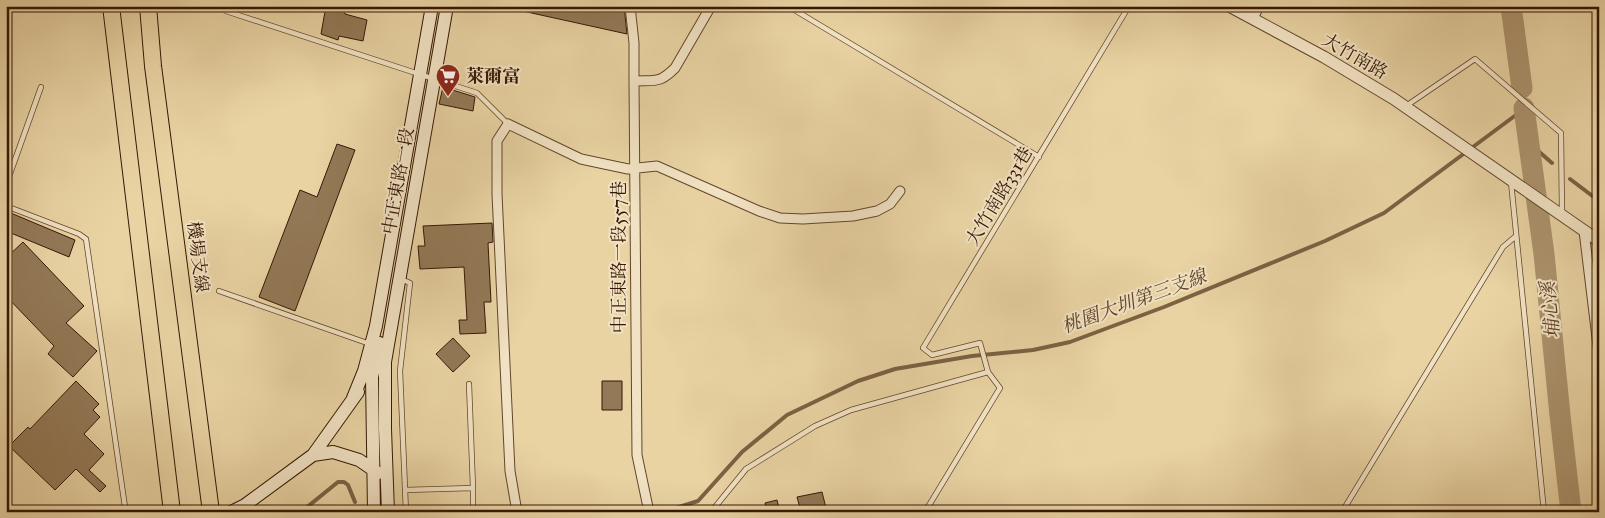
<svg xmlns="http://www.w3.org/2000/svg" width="1605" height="518" font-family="'IM FELL Great Primer','Noto Serif TC',serif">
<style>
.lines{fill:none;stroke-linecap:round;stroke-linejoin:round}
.stream{stroke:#7c6143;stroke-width:4}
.river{stroke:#ac936d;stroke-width:21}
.building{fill:#937957;stroke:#351704}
.service-casing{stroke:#62462c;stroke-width:6}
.minor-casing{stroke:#62462c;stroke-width:11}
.tertiary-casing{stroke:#62462c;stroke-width:13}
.secondary-casing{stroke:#351704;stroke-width:14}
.motorway-casing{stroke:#351704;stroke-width:18}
.service{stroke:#f1e2c3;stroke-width:4.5}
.minor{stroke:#f1e2c3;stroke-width:9}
.tertiary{stroke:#f1e2c3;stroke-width:11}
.secondary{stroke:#f1e2c3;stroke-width:12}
.motorway{stroke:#e9d3a3;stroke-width:16}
.labels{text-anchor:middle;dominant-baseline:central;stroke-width:4;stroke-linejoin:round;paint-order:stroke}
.street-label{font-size:18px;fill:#351704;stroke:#f1e2c3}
.poi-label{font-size:18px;font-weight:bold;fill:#351704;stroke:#f1e2c3;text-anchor:start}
.water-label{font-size:19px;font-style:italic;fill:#5f4229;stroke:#f1e2c3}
</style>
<rect width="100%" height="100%" fill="#e9d3a3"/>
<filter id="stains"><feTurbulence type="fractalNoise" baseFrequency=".004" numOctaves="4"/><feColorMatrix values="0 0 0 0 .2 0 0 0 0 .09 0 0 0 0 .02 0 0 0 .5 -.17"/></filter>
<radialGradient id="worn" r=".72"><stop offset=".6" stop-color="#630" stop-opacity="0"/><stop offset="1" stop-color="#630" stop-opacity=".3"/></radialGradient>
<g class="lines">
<path class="stream" d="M1529,143L1552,163
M1570,179L1599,201
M301,512L338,482H344L348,485L355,502
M663,512L698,501L742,452L787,415L858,381L895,369L972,356L1033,350L1070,342L1164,307L1325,241L1384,213L1524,109"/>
<path class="river" d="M1511,6L1522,88
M1524,108L1544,254L1560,415L1571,512"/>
</g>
<path class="building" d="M326,6H332L345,13V14L367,20L363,41L339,36L338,40L321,34Z
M519,6H624L627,34L518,10Z
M443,87L475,97L473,111L439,104Z
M337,144L355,150L295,311L259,297L300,190L317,197Z
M6,211L75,240L69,257L6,231Z
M492,223L493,242L488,243L491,302H484L486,333L460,334L459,320H467L464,267L420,269L418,246H425L423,226Z
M23,242L84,306L66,323L97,351L73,377L48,354L54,346L6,296V258Z
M453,338L470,356L453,372L436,354Z
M76,381L99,404L93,410L100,417L84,434L104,454L89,470L106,486L100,492L76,469L55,490L9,446L28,427L30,429Z
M602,381H622V410H602Z
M822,492L827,512H801L797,497Z
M777,500L780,512H767L765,503Z"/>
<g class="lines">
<defs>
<path id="service" d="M788,6L1039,157
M226,11L477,93L508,124
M1406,106L1475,59L1561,133L1562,212
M1511,182L1544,512
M6,185L41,87
M6,206L79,234L86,239L125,507L123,512
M401,279L410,283L400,371L406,512
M219,291L370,344
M988,372L980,343L932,355L923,348L1129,6
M469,384L473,488
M405,490L473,488V512
M711,512L746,469L815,426L851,410L988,372L1000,388L925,512
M1342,512L1503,247L1516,236"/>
<path id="minor" d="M630,6L634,43V81L637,455L649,512
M634,81C655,80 659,84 675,68L711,6
M1584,231L1599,354
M517,512L510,471L497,194V141L508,124L581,159L628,169L657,166L759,211L780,218L803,219L853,216L877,211L890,204L900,191"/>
<path id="tertiary" d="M1229,6L1324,57L1394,99L1599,241
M1252,18L1258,6"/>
<path id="secondary" d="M353,398L364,371L376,326L432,6
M313,455L333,452L359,460L378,473
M231,512L245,505L313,455L358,392
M374,512L372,377L380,343
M388,512L385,429V362L447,6"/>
<path id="motorway" d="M111,6L172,512
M148,6L153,66L211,512"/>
</defs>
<use href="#service" class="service-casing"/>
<use href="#minor" class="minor-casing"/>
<use href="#tertiary" class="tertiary-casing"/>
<use href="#secondary" class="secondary-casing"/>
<use href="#motorway" class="motorway-casing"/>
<use href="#service" class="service"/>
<use href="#minor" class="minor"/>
<use href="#tertiary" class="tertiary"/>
<use href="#secondary" class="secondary"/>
<use href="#motorway" class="motorway"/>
</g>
<defs>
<symbol id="supermarket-pin" viewBox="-11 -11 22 30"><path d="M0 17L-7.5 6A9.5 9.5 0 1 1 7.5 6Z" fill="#8f2418" stroke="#f1e2c3"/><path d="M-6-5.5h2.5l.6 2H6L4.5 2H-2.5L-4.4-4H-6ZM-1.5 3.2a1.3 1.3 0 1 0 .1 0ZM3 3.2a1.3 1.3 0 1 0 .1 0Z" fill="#fff"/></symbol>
</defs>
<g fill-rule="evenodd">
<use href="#supermarket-pin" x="434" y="62" width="28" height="38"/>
</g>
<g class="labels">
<g class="street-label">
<text transform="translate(1355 56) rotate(30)">大竹南路</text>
<text transform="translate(398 181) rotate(-80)">中正東路一段</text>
<text transform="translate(999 196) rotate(-59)">大竹南路331巷</text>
<text transform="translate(198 257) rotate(83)">機場支線</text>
<text transform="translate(619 257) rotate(-90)">中正東路一段557巷</text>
</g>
<g class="poi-label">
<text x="466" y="76">萊爾富</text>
</g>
<g class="water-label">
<text transform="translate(1134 301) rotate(-20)">桃園大圳第三支線</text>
<text transform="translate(1550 310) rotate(-96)">埔心溪</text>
</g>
</g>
<rect width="1605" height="518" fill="none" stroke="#e9d3a3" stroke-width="25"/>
<rect x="8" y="8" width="1590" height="503" fill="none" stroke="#351704" stroke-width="2.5"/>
<rect x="12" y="12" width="1580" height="493" fill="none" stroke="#351704"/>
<rect width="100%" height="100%" filter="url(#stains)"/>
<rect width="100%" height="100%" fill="url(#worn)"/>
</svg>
